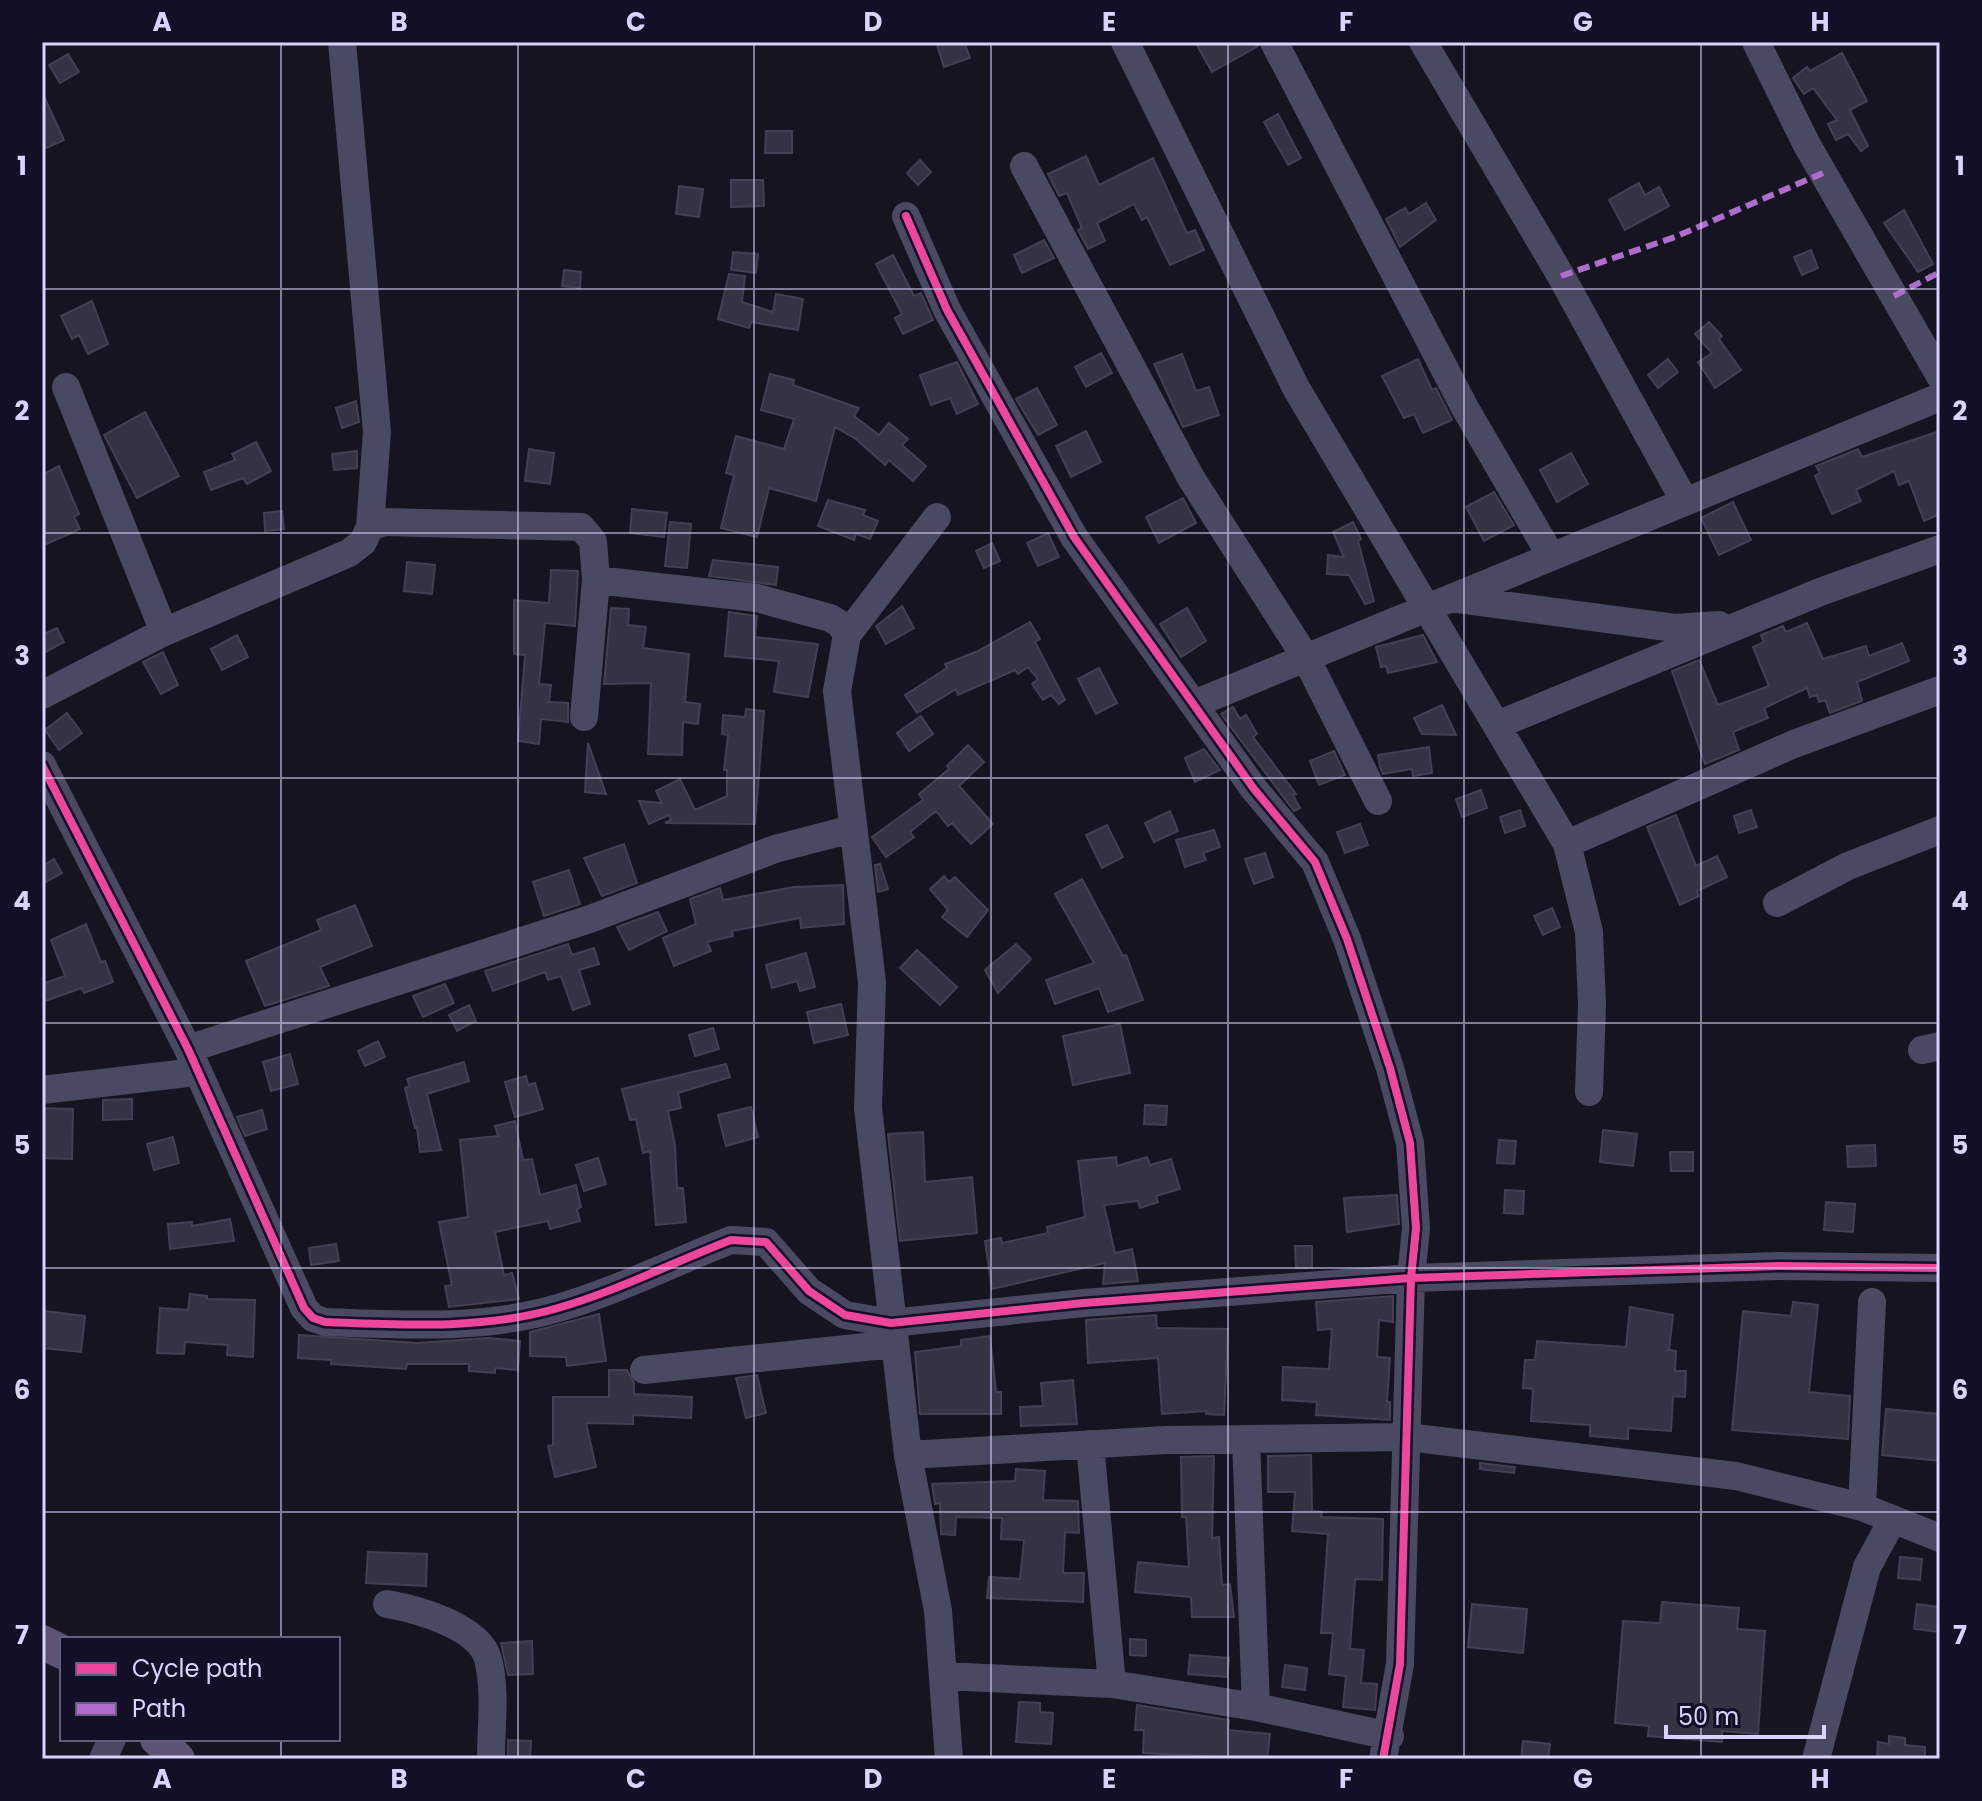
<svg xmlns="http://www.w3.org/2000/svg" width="1982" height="1801" font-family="Poppins,sans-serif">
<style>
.building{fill:#343243;stroke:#433f54;stroke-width:2}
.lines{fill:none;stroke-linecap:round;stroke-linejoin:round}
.minor{stroke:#4a4962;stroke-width:28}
.major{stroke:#5e5373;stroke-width:34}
.quiet{stroke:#b06ccc;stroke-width:6;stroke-dasharray:12 6;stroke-linecap:butt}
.cycleway-casing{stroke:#130f26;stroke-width:13}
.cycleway{stroke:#ed469a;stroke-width:8}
.grid{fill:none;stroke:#d9d4ff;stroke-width:2;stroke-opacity:0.55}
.neatline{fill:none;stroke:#d9d4ff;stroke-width:3}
.grid-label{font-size:26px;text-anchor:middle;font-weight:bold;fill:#d9d4ff}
</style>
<rect width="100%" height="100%" fill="#161421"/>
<path class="building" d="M936,42H964L970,58L944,67Z
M1195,42H1257L1258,46L1212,72Z
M1842,53L1867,101L1850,110L1868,146L1861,151L1848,134L1836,140L1828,124L1837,120L1813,88L1804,94L1793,78L1807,67L1810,71Z
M68,54L79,72L60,83L49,65Z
M42,92L64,140L42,150Z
M1278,114L1301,158L1288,165L1264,122Z
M766,131H792V153H765Z
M1086,156L1099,185L1153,158L1187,233L1195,230L1204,250L1170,265L1147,217L1142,220L1134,204L1097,223L1105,241L1088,249L1078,230L1082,228L1067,193L1059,196L1048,174Z
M920,160L931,172L918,185L907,173Z
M731,180H763L764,206L731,207Z
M1639,183L1645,195L1659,187L1669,206L1625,230L1609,200Z
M679,186L703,189L699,217L676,214Z
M1426,203L1436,220L1400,247L1386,219L1405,208L1409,214Z
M1904,210L1933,264L1918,272L1884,223Z
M1044,240L1054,258L1022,273L1014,255Z
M1811,250L1818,268L1802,275L1794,257Z
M733,252L758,254L756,273L731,270Z
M893,255L914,296L921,293L933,320L903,334L895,318L902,314L876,264Z
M564,270L581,272L580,288L562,286Z
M729,274L745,276L742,302L773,312L776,294L803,299L798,330L751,322L749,328L718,319Z
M92,301L108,344L88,354L79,335L72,339L61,316Z
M1709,322L1722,336L1719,339L1741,370L1715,388L1698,362L1712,353L1695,334Z
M1101,353L1112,373L1086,387L1075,367Z
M1182,354L1196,391L1209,387L1219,415L1183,427L1154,364Z
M1418,359L1432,390L1436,388L1452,420L1423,433L1414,414L1404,418L1382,376Z
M1668,359L1678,372L1658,388L1648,375Z
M957,362L978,404L957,414L950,398L931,405L920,375Z
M770,374L794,380L793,385L859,408L854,416L879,435L889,423L908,439L902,445L926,466L913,481L889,460L885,465L856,439L835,427L816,501L769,488L757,537L721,528L734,475L726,473L736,436L784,449L794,419L761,410Z
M1037,388L1057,425L1038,435L1016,399Z
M356,401L359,422L342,428L336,408Z
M145,412L179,476L137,498L104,435Z
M1086,431L1101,462L1071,477L1056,446Z
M1940,431V514L1924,521L1909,481L1899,485L1894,471L1856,490L1861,501L1832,514L1815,476L1820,473L1816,466L1858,449L1862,457Z
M256,442L271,471L247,484L243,478L211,490L204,472L235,460L232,454Z
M529,449L554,453L550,484L525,481Z
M357,451V468L334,470L332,454Z
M1571,453L1588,484L1557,502L1540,470Z
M59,466L79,514L74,517L80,529L42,546V475Z
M1494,492L1514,525L1484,541L1466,507Z
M1183,498L1196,523L1159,543L1146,517Z
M828,500L865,510L863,515L878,521L870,539L856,534L854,540L818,526Z
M1733,502L1751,540L1719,555L1701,518Z
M632,509L667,513L664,537L630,533Z
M282,511L284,529L265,531L264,513Z
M670,522L691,524L687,568L665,566Z
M1353,522L1361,539L1358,541L1374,601L1365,604L1349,575L1327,574L1328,555L1344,557L1333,532Z
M1048,533L1059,557L1038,566L1027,543Z
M992,543L1000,561L984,568L976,551Z
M713,560L778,567L776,585L709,576Z
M407,562L435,565L432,594L404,591Z
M551,570L578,571L575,626L545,623L539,684L551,685L549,702L568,703V722L541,719L539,744L518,741L525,655L514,654V600L549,603Z
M902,606L914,628L886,644L876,626Z
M611,608L629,609L628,625L646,627L643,648L689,654L685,702L700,704L698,724L683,722L682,755L648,754L651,683L604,684Z
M1187,608L1206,641L1181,657L1160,624Z
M729,612L757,616L755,637L818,644L808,697L774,692L779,661L725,656Z
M1030,622L1040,639L1035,642L1065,700L1059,704L1051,695L1043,700L1032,684L1038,679L1028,667L1018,674L1015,670L958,695L956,689L917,713L905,695L947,668L945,664L978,651Z
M1807,623L1823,659L1866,646L1869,656L1902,643L1909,661L1857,682L1862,701L1830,713L1825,700L1819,702L1817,695L1810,697L1807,688L1764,708L1768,718L1733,732L1739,750L1705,764L1672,671L1699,660L1718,705L1769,686L1753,647L1764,642L1761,635L1783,626L1786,632Z
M57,628L64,642L42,654V635Z
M237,635L248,657L222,670L211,649Z
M1423,635L1437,662L1388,673L1386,666L1381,667L1376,647Z
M163,652L178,685L161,694L143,662Z
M1099,668L1117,703L1096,714L1078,679Z
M1442,705L1456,735L1422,734L1414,718Z
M1233,707L1240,719L1246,715L1257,734L1253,737L1296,794L1293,795L1300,808L1294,811L1221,714Z
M746,709L764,711L755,824L665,823L671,820L669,815L649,824L639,801L662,803L656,791L680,779L695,810L727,796V770H724L728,735L722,734L723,715L745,717Z
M67,713L82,733L59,750L45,730Z
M921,716L933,734L909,751L897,733Z
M588,743L606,794L585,792Z
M968,745L984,762L959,786L993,824L971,844L952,823L948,826L936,811L910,832L914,837L886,857L872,837L923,800L919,794L949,769L947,766Z
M1429,747L1432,773L1413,776L1412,769L1383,774L1380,767L1378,755Z
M1204,749L1220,770L1195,782L1185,758Z
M1334,751L1345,775L1319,785L1310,761Z
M1481,790L1487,808L1462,817L1456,799Z
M1520,810L1525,826L1505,833L1500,817Z
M1751,810L1757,827L1739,833L1734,816Z
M1170,811L1178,831L1154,842L1145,823Z
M1676,815L1696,866L1717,856L1727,877L1697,891L1699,896L1680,905L1647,827Z
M1360,824L1368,845L1345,853L1337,832Z
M1107,825L1123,857L1102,868L1086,835Z
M1214,830L1220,847L1203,853L1206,860L1185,867L1176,840Z
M624,844L637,883L602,896L584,858Z
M1265,853L1273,877L1254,884L1245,859Z
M54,859L62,873L42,884V866Z
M880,864L888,889L878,892L875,865Z
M569,870L580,904L544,916L533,882Z
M944,876L949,882L955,877L988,910L967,937L942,917L948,910L930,889Z
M1082,879L1123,956L1126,955L1143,1000L1108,1012L1099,988L1055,1004L1046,980L1094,963L1055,894Z
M843,885L844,924L801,928L800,918L732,931L733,936L707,942L711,951L674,966L663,938L696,924L690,899L720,888L723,900L794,887Z
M355,905L372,946L320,967L329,986L265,1006L246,961L321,930L317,920Z
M1552,908L1560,927L1543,935L1534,916Z
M658,912L667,931L629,950L617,927Z
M86,924L101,962L105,961L113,982L84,993L82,988L42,1002V984L65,976L51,940Z
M568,944L572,955L594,948L599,964L579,970L590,1004L573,1010L561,976L548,980L545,972L493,991L485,971Z
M1016,944L1031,959L998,993L985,970Z
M917,950L957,987L940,1005L900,968Z
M806,953L815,987L800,991L797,981L772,988L766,965Z
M445,984L454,1003L423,1017L413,996Z
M841,1004L848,1035L814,1043L807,1012Z
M469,1005L476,1021L457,1031L449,1015Z
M1120,1024L1130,1073L1073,1085L1063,1036Z
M713,1028L719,1049L695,1056L689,1035Z
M378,1041L385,1057L365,1066L358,1051Z
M290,1054L298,1084L271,1091L263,1062Z
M464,1062L469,1081L427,1094L441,1150L420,1152L417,1127L415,1128L405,1088L410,1086L407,1079Z
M726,1064L730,1077L678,1093L681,1108L668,1111L675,1145L677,1188H683L686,1222L656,1225L650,1151L643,1153L636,1119L630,1120L622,1089Z
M526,1076L528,1085L535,1083L543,1109L515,1117L505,1082Z
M132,1099V1119L103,1120V1100Z
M1145,1105L1167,1106L1166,1125L1144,1124Z
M751,1107L758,1137L726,1146L718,1115Z
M42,1108L73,1109L72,1159L42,1158Z
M262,1110L267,1129L245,1136L237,1117Z
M515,1121L523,1160L532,1159L540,1195L576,1185L581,1207L577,1209L580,1221L550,1229L548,1221L495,1232L504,1275L512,1273L519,1299L449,1307L445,1286L452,1285L439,1222L468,1217L460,1140L498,1136L495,1126Z
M1603,1130L1637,1134L1633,1166L1600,1162Z
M923,1132L925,1182L972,1177L977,1233L900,1241L888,1134Z
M173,1137L179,1163L154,1170L147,1144Z
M1499,1140L1516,1141L1514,1164L1497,1163Z
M1875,1145L1876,1166L1848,1167L1847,1146Z
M1670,1152H1693V1171H1671Z
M1116,1157L1117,1166L1147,1157L1150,1165L1171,1159L1180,1189L1156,1196L1158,1202L1140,1208L1138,1201L1104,1205L1115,1253L1132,1249L1138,1281L1103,1284L1105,1263L992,1289L985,1241L1001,1238L1002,1243L1048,1233L1047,1227L1085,1217L1078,1161Z
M598,1158L606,1184L584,1191L576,1165Z
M1505,1190L1524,1191L1523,1214L1504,1213Z
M1397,1195L1399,1224L1347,1232L1344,1198Z
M1826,1202L1855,1204L1853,1232L1824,1230Z
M230,1219L234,1241L170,1249L168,1224L192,1222V1226Z
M336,1244L339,1261L311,1265L309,1248Z
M1295,1246H1312V1268H1296Z
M190,1294L207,1296V1299L255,1300L253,1357L227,1355L228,1345L185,1342L184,1354L157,1353L160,1308L188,1310Z
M1393,1296V1322L1379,1320L1377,1357L1390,1358L1387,1402H1390V1420L1316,1415L1317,1402L1282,1400L1283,1367L1329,1369L1332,1329L1318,1330L1316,1302Z
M1793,1302L1818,1305L1809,1392L1850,1396L1848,1439L1732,1430L1743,1311L1791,1316Z
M1630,1307L1673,1315L1669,1350L1676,1351L1675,1371H1686L1685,1397L1673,1396L1671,1431L1628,1428V1439L1590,1436V1425L1531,1421L1533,1389L1523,1388L1525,1360H1535L1537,1341L1626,1347Z
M45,1311L85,1316L81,1352L42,1348Z
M599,1314L606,1361L567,1366L566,1357L530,1356V1332Z
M1156,1315L1157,1328L1228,1329L1224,1415L1206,1414L1207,1411L1162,1414L1158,1358L1088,1363L1086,1320Z
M299,1335L417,1343L488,1338L520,1341L518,1370L495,1368V1373L469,1371V1364H407L406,1369L331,1364V1360L298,1358Z
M990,1336L996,1392H1001V1414H920L915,1352L961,1346V1340Z
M609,1370H627L634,1383V1394L692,1397L691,1418L633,1415V1424L586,1423L596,1467L555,1477L548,1446L553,1445V1397H609Z
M757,1375L766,1413L746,1418L736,1378Z
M1073,1380L1077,1424L1021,1426L1020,1407L1043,1406L1041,1383Z
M1886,1409L1940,1414V1461L1882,1455Z
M1311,1455L1312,1511L1322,1512L1321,1517L1383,1519L1382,1580L1355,1579L1350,1649L1364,1650L1361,1683L1377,1684L1375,1710L1343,1707L1346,1676L1329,1674L1333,1633H1321L1328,1534L1292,1531L1295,1492H1268V1456Z
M1214,1456L1212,1538L1219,1537L1222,1585L1230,1584L1234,1617H1192L1191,1597L1135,1592L1138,1562L1189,1567L1186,1517H1182L1181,1457Z
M1480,1463L1515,1467L1514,1473L1480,1469Z
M1016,1469L1045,1471L1043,1500L1078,1501L1079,1533L1065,1532L1063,1573H1084L1083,1602L987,1598L989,1577L1020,1579L1024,1540L1001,1539L1002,1518L956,1517L955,1535L941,1534L940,1503L935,1504L932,1484L1015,1481Z
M368,1552L427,1554L426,1586L366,1583Z
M1900,1557L1922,1559L1920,1580L1898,1578Z
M1662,1602L1739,1608L1737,1629L1765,1631L1758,1734L1722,1731V1742L1648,1736L1649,1726L1615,1723L1623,1621L1660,1623Z
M1472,1604L1527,1609L1523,1653L1468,1647Z
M1917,1604L1940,1607L1939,1632L1914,1629Z
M1130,1639L1146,1640V1656L1130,1655Z
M532,1641L533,1674L508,1675L501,1643Z
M1190,1655L1229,1658L1227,1677L1188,1674Z
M1285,1665L1307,1668L1305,1690L1282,1687Z
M1019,1702L1040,1703V1712L1053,1713L1051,1744L1016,1742Z
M1137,1705L1229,1720L1228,1730L1270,1734L1267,1759L1143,1753L1144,1730H1135Z
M1889,1736L1905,1738V1745L1925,1747V1759H1877L1878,1742L1889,1744Z
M508,1740L531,1741L530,1759H508Z
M1523,1741L1550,1744L1548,1759H1521Z"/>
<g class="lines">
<path class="minor" d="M342,42L377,432L370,527
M1125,42L1296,388L1567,844L1589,932L1592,1005L1589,1092
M1274,42L1465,408L1551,556
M1423,42L1561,276L1685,502
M1756,42L1807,145L1940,376
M1024,166L1191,478L1306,658L1378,801
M906,216L947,310L1074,537L1254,789L1315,862L1347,939L1390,1068L1410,1143L1416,1228L1411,1278L1400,1664L1383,1759
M66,387L164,632
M937,517L847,635L837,691L872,982L868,1108L908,1455L938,1611L949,1759
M596,580L757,598L830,618L840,624L847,635
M1451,598L1675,628L1719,625
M42,695L164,632L349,553L363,542L370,527L384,522L581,527L593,541L596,580L584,717
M1194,704L1940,397
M1497,725L1820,592L1940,549
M42,765L188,1049L304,1308L313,1318L325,1322C401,1325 484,1330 558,1308C617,1291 674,1262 731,1240L766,1242L809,1291L845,1315L891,1323L1084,1303L1411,1278L1779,1266L1940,1268
M1567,844L1794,744L1940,690
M1777,903L1848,866L1940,830
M188,1049L590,919L775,849L852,829
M1922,1050L1940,1046
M42,1090L196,1072
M644,1370L894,1344
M1246,1439L1256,1707
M1090,1444L1112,1684
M908,1455L1166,1440L1407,1437L1736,1476L1862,1507L1940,1538
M1862,1507L1872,1302
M387,1604C416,1609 479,1626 488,1659C496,1690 491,1727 491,1759
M943,1676L1112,1684L1256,1707L1390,1736
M103,1759L112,1739
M1816,1759L1867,1567L1893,1519"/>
<path class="major" d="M42,1642L62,1652
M157,1739L178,1759"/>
<path class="quiet" d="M1561,276L1675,237L1823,173
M1894,296L1940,272"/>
<defs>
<path id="cycleway" d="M906,216L947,310L1074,537L1254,789L1315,862L1347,939L1390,1068L1410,1143L1416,1228L1411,1278L1400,1664L1383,1759
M42,765L188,1049L304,1308L313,1318L325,1322C401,1325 484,1330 558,1308C617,1291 674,1262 731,1240L766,1242L809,1291L845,1315L891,1323L1084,1303L1411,1278L1779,1266L1940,1268"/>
</defs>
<use href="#cycleway" class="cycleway-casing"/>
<use href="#cycleway" class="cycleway"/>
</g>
<path class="grid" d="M281,42V1639M518,42V1759M754,42V1759M991,42V1759M1228,42V1759M1464,42V1759M1701,42V1759M42,289H1940M42,533H1940M42,778H1940M42,1023H1940M42,1268H1940M42,1512H1940M281,1739V1759"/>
<rect width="1982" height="1801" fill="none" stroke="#130f26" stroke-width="88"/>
<rect x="60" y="1637" width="280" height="104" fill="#130f26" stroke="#625e7d" stroke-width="2"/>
<rect x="76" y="1663" width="40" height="12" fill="#ed469a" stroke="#625e7d" stroke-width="2"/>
<text x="132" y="1677" font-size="24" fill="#d9d4ff">Cycle path</text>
<rect x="76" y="1703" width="40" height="12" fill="#b06ccc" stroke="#625e7d" stroke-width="2"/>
<text x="132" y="1717" font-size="24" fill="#d9d4ff">Path</text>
<path d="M1666 1725v12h158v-12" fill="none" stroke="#d9d4ff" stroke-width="4"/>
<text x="1678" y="1725" font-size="24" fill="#d9d4ff" stroke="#130f26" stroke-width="6" paint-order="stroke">50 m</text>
<rect x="44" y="44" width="1894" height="1713" class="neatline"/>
<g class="grid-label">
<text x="162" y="31">A</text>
<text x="399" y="31">B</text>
<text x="636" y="31">C</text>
<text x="873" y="31">D</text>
<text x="1109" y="31">E</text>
<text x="1346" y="31">F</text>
<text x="1583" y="31">G</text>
<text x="1820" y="31">H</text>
<text x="22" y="175">1</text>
<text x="1960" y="175">1</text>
<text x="22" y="420">2</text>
<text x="1960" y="420">2</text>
<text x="22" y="665">3</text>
<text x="1960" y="665">3</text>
<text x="22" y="910">4</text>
<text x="1960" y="910">4</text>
<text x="22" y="1154">5</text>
<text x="1960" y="1154">5</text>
<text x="22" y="1399">6</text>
<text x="1960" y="1399">6</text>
<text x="22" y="1644">7</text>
<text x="1960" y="1644">7</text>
<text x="162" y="1788">A</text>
<text x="399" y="1788">B</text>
<text x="636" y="1788">C</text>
<text x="873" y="1788">D</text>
<text x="1109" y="1788">E</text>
<text x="1346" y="1788">F</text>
<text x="1583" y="1788">G</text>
<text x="1820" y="1788">H</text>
</g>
</svg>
